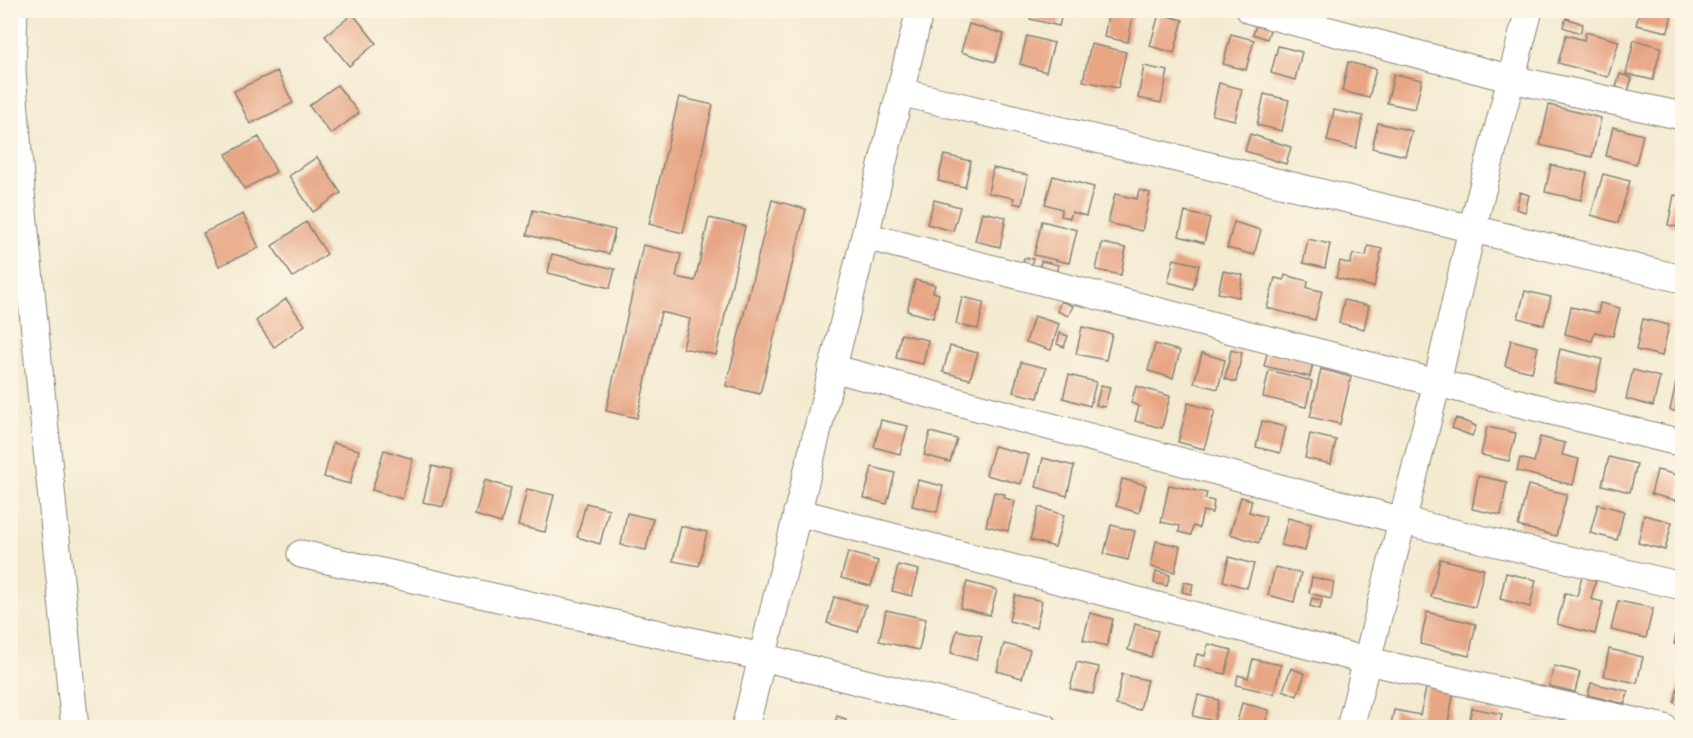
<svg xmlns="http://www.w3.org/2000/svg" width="1693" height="738" font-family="Mali,sans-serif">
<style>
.building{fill:#e7a584}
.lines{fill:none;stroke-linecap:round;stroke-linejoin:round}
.minor-casing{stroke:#888376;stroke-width:29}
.minor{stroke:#fff;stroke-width:27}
</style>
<rect width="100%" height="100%" fill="#fcf5e5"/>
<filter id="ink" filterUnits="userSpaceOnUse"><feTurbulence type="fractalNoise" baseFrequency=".0167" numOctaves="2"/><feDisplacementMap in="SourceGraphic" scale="12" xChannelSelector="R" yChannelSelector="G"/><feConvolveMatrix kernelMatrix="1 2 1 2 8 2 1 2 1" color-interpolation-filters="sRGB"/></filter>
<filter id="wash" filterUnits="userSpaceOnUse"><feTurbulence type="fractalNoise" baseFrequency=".008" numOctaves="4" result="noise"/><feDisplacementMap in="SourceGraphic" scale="24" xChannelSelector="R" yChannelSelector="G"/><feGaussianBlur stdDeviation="1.35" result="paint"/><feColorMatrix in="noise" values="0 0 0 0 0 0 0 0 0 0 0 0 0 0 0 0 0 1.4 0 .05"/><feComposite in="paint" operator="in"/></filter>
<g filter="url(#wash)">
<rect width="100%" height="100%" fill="#f3ead0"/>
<g id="blocks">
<path class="building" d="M790,10H811L809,17Z
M1032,10H1063L1059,26L1030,19Z
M1109,10H1134L1128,42L1104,37Z
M1367,10H1390L1389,16Z
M1640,10H1673L1668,32L1636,25Z
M353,14L376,43L349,66L325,36Z
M1159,14L1183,20L1174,53L1150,46Z
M1259,17L1273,21L1267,39L1253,34Z
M1566,18L1583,24L1580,33L1563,27Z
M969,24L1004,34L995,62L961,52Z
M1586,32L1619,41L1608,77L1558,63L1566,35L1584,40Z
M1231,34L1254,40L1246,70L1223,64Z
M1027,36L1054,43L1046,72L1020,64Z
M1634,40L1661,47L1653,80L1626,74Z
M1091,44L1126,52L1118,88L1083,81Z
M1278,46L1302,52L1295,80L1271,73Z
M1348,62L1376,69L1369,98L1342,91Z
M1144,66L1168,71L1161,103L1138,98Z
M277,71L293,103L250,124L234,91Z
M1394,74L1422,80L1415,109L1387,103Z
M1620,74L1632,78L1628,91L1616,87Z
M1219,83L1242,89L1235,120L1212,115Z
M337,85L359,113L331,134L309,106Z
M1264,94L1289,100L1282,131L1257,125Z
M679,97L713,105L683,233L649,224Z
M1549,105L1601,118L1592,157L1540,145Z
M1334,110L1363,116L1356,148L1327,141Z
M1378,123L1412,131L1405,156L1372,148Z
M1613,127L1643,135L1636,164L1606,156Z
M1250,134L1291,147L1286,164L1245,151Z
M259,137L276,172L244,189L226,154Z
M944,155L971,161L965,187L938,181Z
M317,157L341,193L313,212L289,176Z
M1551,165L1587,173L1581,200L1545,192Z
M993,168L1028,175L1022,205L1013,203L1014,198L988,193Z
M1603,174L1630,181L1618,223L1591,215Z
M1053,176L1094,187L1086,216L1072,212L1070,218L1061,216L1062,209L1045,204Z
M1139,190L1150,193L1142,231L1108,223L1115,194L1137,199Z
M1520,192L1529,195L1525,212L1516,209Z
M1674,195L1682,197V228L1668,225Z
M772,200L806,209L760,394L726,386Z
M934,200L960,207L953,231L927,224Z
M533,210L615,230L609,254L527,235Z
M982,212L1006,217L1000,247L975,241Z
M1185,212L1210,218L1204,243L1179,236Z
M243,214L259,248L219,266L203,233Z
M709,218L745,226L716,355L683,348L690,319L661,312L637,418L606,411L643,245L681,254L676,277L695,281Z
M1042,221L1077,230L1069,263L1034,255Z
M306,222L327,254L293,277L272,246Z
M1234,222L1261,230L1254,255L1227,248Z
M1308,239L1330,244L1325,268L1303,263Z
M1102,243L1126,248L1121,275L1096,270Z
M1368,246L1382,249L1374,287L1336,278L1340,261L1350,264L1353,254L1366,256Z
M552,254L615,269L610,288L548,273Z
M1024,258L1033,259L1031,269L1022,267Z
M1174,259L1199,265L1193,289L1168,282Z
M1041,261L1058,265L1056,275L1039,271Z
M1223,271L1243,275L1239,297L1218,293Z
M1285,275L1308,281L1307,288L1322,291L1315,320L1267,308L1275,278L1284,280Z
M915,280L935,285L933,292L939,294L933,318L907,311Z
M1525,291L1551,297L1544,325L1518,318Z
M962,297L984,302L978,329L956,324Z
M286,299L305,325L274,347L256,321Z
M1344,300L1369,306L1364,329L1339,323Z
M1061,301L1073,306L1068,316L1057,311Z
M1600,303L1620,308L1613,336L1595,332L1592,341L1565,334L1571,307L1598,313Z
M1034,316L1059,324L1051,350L1026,342Z
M1643,319L1669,325L1662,356L1636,350Z
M1082,327L1112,334L1106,360L1076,354Z
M1060,333L1068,336L1064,347L1057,344Z
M901,334L928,340L923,364L896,358Z
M1511,340L1538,347L1532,372L1505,366Z
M1155,344L1180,351L1173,378L1148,371Z
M950,346L978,353L970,379L943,372Z
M1560,349L1602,359L1595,392L1553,382Z
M1231,350L1242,353L1236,382L1225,379Z
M1268,350L1313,362L1310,377L1264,366Z
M1202,353L1225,360L1218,389L1194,383Z
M1021,362L1046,368L1038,398L1013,392Z
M1321,369L1351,377L1340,424L1310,417Z
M1269,370L1312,381L1306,407L1263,397Z
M1633,370L1660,377L1653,406L1626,399Z
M1069,375L1096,382L1090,406L1063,398Z
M1676,383L1682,384V413L1670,410Z
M1101,385L1110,387L1105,407L1096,405Z
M1136,386L1170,396L1162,428L1135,421L1139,406L1131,403Z
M1188,403L1215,411L1204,449L1178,442Z
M1456,418L1476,426L1472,436L1452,428Z
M881,420L908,426L900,454L874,447Z
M1262,421L1286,427L1280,453L1256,447Z
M1487,427L1516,433L1509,461L1481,455Z
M930,432L957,439L950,462L924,455Z
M1310,434L1336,440L1331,464L1305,458Z
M1540,437L1565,443L1562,455L1579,459L1573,485L1517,471L1520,458L1534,462Z
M333,443L359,450L350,484L324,477Z
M994,446L1029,455L1021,484L986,475Z
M384,450L413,459L402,499L372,490Z
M1609,457L1637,464L1630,492L1602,485Z
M1043,458L1074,466L1067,496L1036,487Z
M432,466L453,471L443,507L423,502Z
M872,467L895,473L887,504L864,498Z
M1657,470L1682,476L1678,501L1651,494Z
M1478,476L1507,482L1501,515L1472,509Z
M1122,479L1146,485L1139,513L1116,506Z
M485,480L511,488L501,523L475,515Z
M918,480L943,486L937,512L912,506Z
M1169,485L1207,493L1205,499L1214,501L1212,513L1203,511L1199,528L1193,526L1191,535L1179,532L1180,526L1161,522Z
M1528,485L1567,494L1556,536L1518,526Z
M527,489L554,495L545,532L518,526Z
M994,492L1005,494L1004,498L1015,501L1008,531L986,526Z
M1241,497L1252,500L1249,512L1266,517L1259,543L1230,534Z
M586,503L609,509L600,544L577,537Z
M1598,504L1624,511L1617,540L1590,533Z
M1039,507L1064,515L1055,547L1030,540Z
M627,513L653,519L646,550L621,545Z
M1644,515L1672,522L1665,550L1638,543Z
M1288,518L1311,524L1305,551L1281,545Z
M1111,525L1135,531L1128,560L1104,554Z
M681,526L707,532L699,566L673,561Z
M1156,541L1180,546L1175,572L1151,567Z
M848,552L878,561L871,586L841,578Z
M1229,557L1254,564L1247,588L1223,581Z
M1440,559L1484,569L1475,607L1431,597Z
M898,565L919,570L912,596L892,591Z
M1275,567L1301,573L1294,602L1268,595Z
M1156,571L1170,575L1167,586L1154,583Z
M1506,573L1536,580L1530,607L1500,599Z
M1582,576L1596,580L1591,599L1603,602L1595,634L1557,624L1565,593L1577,596Z
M1312,577L1334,582L1331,599L1309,593Z
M967,582L997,590L990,615L960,608Z
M1184,582L1193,584L1191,594L1182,592Z
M1015,595L1042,601L1036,628L1009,621Z
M834,597L866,605L858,632L827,623Z
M1312,598L1322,600L1320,609L1310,606Z
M1618,601L1653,608L1646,638L1611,630Z
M886,610L926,619L919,650L879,641Z
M1682,610V646L1674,644Z
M1427,612L1476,624L1469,656L1420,644Z
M1090,613L1113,619L1107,646L1083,640Z
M1135,624L1158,631L1151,657L1128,650Z
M957,630L982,636L976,660L951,653Z
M1004,644L1030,650L1022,678L997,671Z
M1208,644L1232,650L1225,674L1194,666L1197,654L1205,656Z
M1609,649L1643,657L1637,683L1604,676Z
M1253,659L1281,665L1274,694L1236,685L1238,675L1248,678Z
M1077,662L1099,667L1093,694L1070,689Z
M1554,666L1580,672L1575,692L1549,686Z
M1291,668L1305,674L1297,696L1283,690Z
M1682,670V705L1674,703Z
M1122,674L1147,680L1140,710L1116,705Z
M1591,683L1628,691L1625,704L1588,695Z
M1427,685L1454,691L1447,728H1409L1391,724L1394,710L1420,715Z
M1198,695L1219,700L1214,721L1193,716Z
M1242,703L1269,710L1264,728L1236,726Z
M1472,708L1502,714L1499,728H1468Z
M1562,712L1579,718L1577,725L1560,720Z
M837,716L846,719L844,728H833Z
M1534,720L1560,727V728H1532Z"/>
</g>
</g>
<g filter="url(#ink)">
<use href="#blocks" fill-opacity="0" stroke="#888376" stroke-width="1.5"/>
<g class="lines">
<defs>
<path id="minor" d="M14,10L12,70L21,192L75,728
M1250,10L1512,79L1682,116
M900,92L1682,279
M865,236L1437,383L1682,443
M832,368L1403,521L1682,586
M797,512L1368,661L1664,728
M301,554L762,657L1045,728
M745,728L920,10
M1350,728L1437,383L1472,229L1529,10"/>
</defs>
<use href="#minor" class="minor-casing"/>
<use href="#minor" class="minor"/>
</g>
</g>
<rect width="1693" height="738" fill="none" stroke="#fcf5e5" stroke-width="36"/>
</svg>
